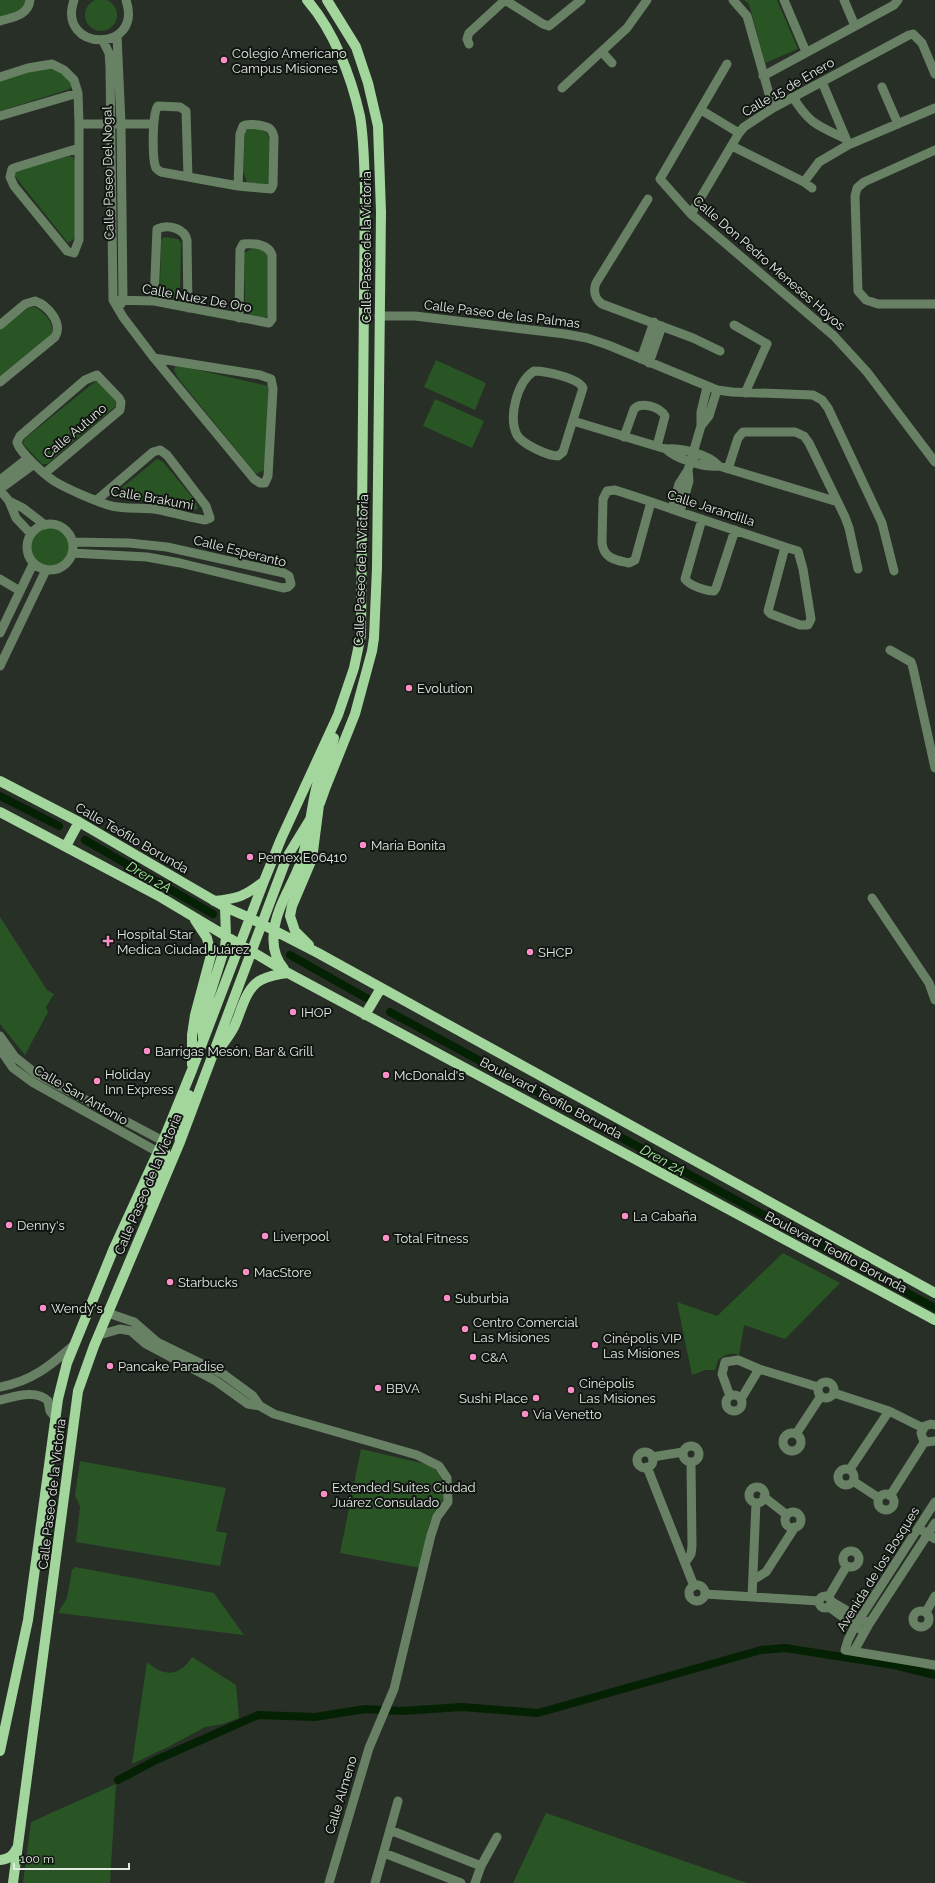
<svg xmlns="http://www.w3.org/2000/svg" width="935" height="1883" font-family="Raleway,sans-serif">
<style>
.green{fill:#295525}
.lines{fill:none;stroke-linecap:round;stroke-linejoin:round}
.canal{stroke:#042203;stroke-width:8}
.minor{stroke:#688165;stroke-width:9}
.major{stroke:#a2d69c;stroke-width:10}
.poi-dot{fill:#fa8fc7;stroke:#121612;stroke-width:1.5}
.labels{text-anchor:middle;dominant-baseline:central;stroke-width:4;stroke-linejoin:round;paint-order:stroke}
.poi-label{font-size:13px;fill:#e3e9e3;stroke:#121612;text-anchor:start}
.street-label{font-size:13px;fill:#e3e9e3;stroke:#121612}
.water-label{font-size:14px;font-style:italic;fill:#9eee96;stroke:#121612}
</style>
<rect width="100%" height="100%" fill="#272f26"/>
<path class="green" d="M85 15a16 16 0 1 1 32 0a16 16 0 1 1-32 0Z
M0,0H26L23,9L0,17Z
M744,0H777L798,49L765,63L749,4Z
M50,67L60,72L73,85L70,89L0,111V81L37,69Z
M245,126L263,130L267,133L271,144L270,181L268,185L247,182L243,171Z
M69,156L73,157L76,164V235L74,239L68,243L14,175L16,171Z
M164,237L178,239L181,243L180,293L178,297L172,298L164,296L160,288L161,240Z
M251,249C259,249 265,249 268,257L269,314L266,317L261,318L248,315L245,307L244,253Z
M35,307C45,313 56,324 51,336L0,376V330L28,308Z
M436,360L486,383L475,410L424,387Z
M176,365L268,386L269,405L264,470L256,474L178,378L174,370Z
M96,381L104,386L117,404L115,407L47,464H42L23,444L24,439Z
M435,399L484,421L472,448L423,426Z
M157,459L163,462L194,499L198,508L196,510L157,501L114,498V494Z
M30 547a20 20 0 1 1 40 0a20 20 0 1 1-40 0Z
M0,917L47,990L54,994L46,1007L48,1012L25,1055L0,1024Z
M783,1253L840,1283L785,1339L744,1325L739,1355C730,1352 725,1355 718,1360L715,1370H705L692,1375L677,1302L717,1316Z
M361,1449L430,1465C443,1474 448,1492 440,1506C436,1513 431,1518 429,1525C425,1539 423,1554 421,1568L340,1553Z
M80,1461L226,1488L216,1531L227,1533L220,1566L76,1542L80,1507L75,1495Z
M75,1567L214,1593L244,1635L58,1613L67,1598L72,1570Z
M192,1657L236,1685L239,1718L223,1724L205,1727L170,1746L132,1764L147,1662C165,1677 179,1677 192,1657Z
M116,1784L110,1883H23L31,1822Z
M546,1813L747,1883H513Z"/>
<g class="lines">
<path class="canal" d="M0,796L59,826
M85,840L213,914
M290,955L368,999
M390,1012L935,1308
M118,1780L156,1760L258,1715L315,1717L365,1709L401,1711L462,1707L538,1713L761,1650L785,1648L894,1665L935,1675"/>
<path class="minor" d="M74,0C56,52 144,54 126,0
M505,0L543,24L549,26L581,0
M733,0L747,16L773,108
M784,0L806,52
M844,0L855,26
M0,21C13,17 28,16 30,0
M117,35L121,124L123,300L121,304
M103,41L109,53L110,67L113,300L123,317L154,358L254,479L260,483H265L268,476L273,389L271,379L260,375L154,358
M469,44L467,39L469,33L505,0
M602,52L612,63
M727,64L660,179L691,214L834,336L867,372L935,462
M763,76L894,5L898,0
M0,77L28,68L52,64L64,70L74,80L78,93L79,124V240L74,253L67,251L63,246L14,186L10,177L12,169L17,167L79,148
M822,82L847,141
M882,87L898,124
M562,88L627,28L647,0
M793,97C809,124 819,126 846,139
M701,110L739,133
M0,116L78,93
M79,124H153
M732,146L804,182L812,188
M935,150L864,182L857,188L855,196L858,291L866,300L878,304H935
M188,177L186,111L180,107L158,106C152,111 152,160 156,168C158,170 159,171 161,172L238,186L271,189L273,185L274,137C273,133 272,130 269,128C263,125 248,123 243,126L240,134L238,186
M804,182L819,162L848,145L935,108
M648,199L596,283C593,291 595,299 602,304L693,338L720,351
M691,214L739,133L744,127L773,108L909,35L913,34L922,43L935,74
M113,300L154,301L269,323L272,319V255C268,244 254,243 243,244L240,250L239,318
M154,301L157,229C168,224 184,228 187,240L188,308
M379,316H415L565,334L587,338L608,345L717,390L732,392L813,395L822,400L828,408L882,523L894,571
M0,325L25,304L35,301C49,306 63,324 55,337L0,382
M734,325L767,344L745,393
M641,359L654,322
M649,363L662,326
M534,371C545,371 579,378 583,388L563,452L558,456C548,456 522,444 517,435C508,417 517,382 534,371Z
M573,421L666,449C682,448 708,454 719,466
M701,426L709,416L717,390
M624,437L634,409C641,401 660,407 665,416L657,446
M666,449C676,459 705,468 719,466L838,502
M728,469L738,438L743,432H795L804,436L809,443L845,517L849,528L858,569
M45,473L120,410L121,402L119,398L97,375L85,380L20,436L17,442C19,452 45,475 54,481C67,489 93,500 108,505C124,510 143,507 160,510C175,513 190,518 205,520L210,518L206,506L167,455L160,450L153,452L97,500
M0,480L28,458
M0,489L34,464
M0,490L9,501L16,518L31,534
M9,501L23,508L45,525
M651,502L635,560L629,563C616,560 604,559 602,543L603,499L607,491L615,490C637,497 658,504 680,512L785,547L798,551L803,569L811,619L808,625H800L771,614L768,611L785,547
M672,509L679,484L688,470L701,426V412L707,387
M680,512L689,481L688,470
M702,519L685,579C690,586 706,591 714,591L716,588L735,530
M27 547a23 23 0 1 1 46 0a23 23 0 1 1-46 0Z
M72,553L147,557L180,563L283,588L288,587L291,584L289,576L284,573L167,547L129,543L73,542
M0,579L20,591
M0,633L33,564
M890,650L911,662L913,668L935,768
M0,666L46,570
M872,898L929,983L935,1000
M0,1036L15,1057L35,1073L163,1141
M0,1049L13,1068L32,1082L158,1152
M108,1313L134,1322L157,1342L223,1374L253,1396L260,1406
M99,1335L120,1329L131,1331L146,1344L216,1381L248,1404L260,1406L274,1414L417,1455L439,1466L447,1478L448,1502L437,1517L431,1535L394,1689L369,1748L329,1883
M818 1390a8 8 0 1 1 16 0a8 8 0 1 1-16 0Z
M0,1387C32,1381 50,1366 74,1345
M834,1393L889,1411L923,1428
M726 1403a8 8 0 1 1 16 0a8 8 0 1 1-16 0Z
M730,1396L722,1374L725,1362L738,1360L759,1369L818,1387
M741,1399L759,1369
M0,1400C14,1397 36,1389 48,1401L50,1411L55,1417
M935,1425L931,1424L925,1426L921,1433L923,1439L927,1442L935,1441
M783 1442a9 9 0 1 1 18 0a9 9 0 1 1-18 0Z
M796,1434L821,1396
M683 1454a8 8 0 1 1 16 0a8 8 0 1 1-16 0Z
M637 1460a8 8 0 1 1 16 0a8 8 0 1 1-16 0Z
M652,1457L683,1452
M647,1467L694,1586
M838 1477a8 8 0 1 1 16 0a8 8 0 1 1-16 0Z
M850,1469L889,1411
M853,1481L879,1498
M749 1495a8 8 0 1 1 16 0a8 8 0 1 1-16 0Z
M878 1502a8 8 0 1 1 16 0a8 8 0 1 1-16 0Z
M890,1496L925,1441
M764,1497L787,1515
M935,1502L855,1626L848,1640L845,1650L935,1665
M785 1520a8 8 0 1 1 16 0a8 8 0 1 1-16 0Z
M923,1531L935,1539
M843 1559a8 8 0 1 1 16 0a8 8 0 1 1-16 0Z
M685,1563L691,1554L692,1546L691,1462
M753,1580L766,1572L795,1527
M689 1593a8 8 0 1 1 16 0a8 8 0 1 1-16 0Z
M705,1594L819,1601
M819 1602a6 6 0 1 1 12 0a6 6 0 1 1-12 0Z
M829,1596L846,1567
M752,1597L756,1503
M832,1602L865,1621
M829,1607L860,1629
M913 1619a8 8 0 1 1 16 0a8 8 0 1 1-16 0Z
M926,1612L935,1596
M854,1651L869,1624L935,1523
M390,1830L481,1866
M384,1853L461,1883
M375,1883L398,1801
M475,1883L481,1866L497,1837"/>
<path class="major" d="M0,781L79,822L225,907L250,918L318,953L935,1293
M0,812L157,895L288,973L935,1320
M66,846L79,822
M214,901C237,899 246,896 264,881
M309,945L295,931L290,916L292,906L312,859L319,805
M284,969C275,958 272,946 274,932C276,908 292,886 300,864C309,840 310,814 316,789C320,771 330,755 334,738
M365,1015L381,988
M203,1038L202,1025L203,1016L225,947L226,937L225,907
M220,1048C225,1041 230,1035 234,1027C241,1013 245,988 261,980C269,976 279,974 288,973
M192,1065V1035L195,1015L211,955L207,938L195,920
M180,1141L178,1128L189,1095
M151,1202C150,1184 172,1156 163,1141
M0,1751L28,1620L58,1399L67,1363L114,1248L163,1141L192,1070L264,881L281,839L338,715L354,668L361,635L365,187C364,164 364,139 360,116C351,76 334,31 307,0
M0,1860C9,1859 13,1856 17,1848
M13,1883L78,1391L94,1346L180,1142L287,857L320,803L325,789L355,714L372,651L374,638L377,568L381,212L378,126L368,83L356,47L327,0"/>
</g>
<g class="poi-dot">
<circle cx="224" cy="60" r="4"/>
<circle cx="409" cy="688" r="4"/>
<circle cx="363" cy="845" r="4"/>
<circle cx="250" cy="857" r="4"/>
<path d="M106 935h4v4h4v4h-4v4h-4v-4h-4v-4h4z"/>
<circle cx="530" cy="952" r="4"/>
<circle cx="293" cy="1012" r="4"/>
<circle cx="147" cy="1051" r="4"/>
<circle cx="386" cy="1075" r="4"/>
<circle cx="97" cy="1081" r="4"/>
<circle cx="625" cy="1216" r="4"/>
<circle cx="9" cy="1225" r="4"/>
<circle cx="265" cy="1236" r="4"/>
<circle cx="386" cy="1238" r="4"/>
<circle cx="246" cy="1272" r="4"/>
<circle cx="170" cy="1282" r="4"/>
<circle cx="447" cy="1298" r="4"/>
<circle cx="43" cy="1308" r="4"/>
<circle cx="465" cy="1329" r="4"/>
<circle cx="595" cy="1345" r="4"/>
<circle cx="473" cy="1357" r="4"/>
<circle cx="110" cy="1366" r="4"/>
<circle cx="378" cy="1388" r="4"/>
<circle cx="571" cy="1390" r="4"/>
<circle cx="536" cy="1398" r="4"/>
<circle cx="525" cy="1414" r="4"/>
<circle cx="324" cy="1494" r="4"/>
</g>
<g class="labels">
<g class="poi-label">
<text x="232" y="53">Colegio Americano<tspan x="232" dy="15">Campus Misiones</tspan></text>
<text x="417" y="688">Evolution</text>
<text x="371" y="845">Maria Bonita</text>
<text x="258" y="857">Pemex E06410</text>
<text x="117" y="934">Hospital Star<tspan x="117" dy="15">Medica Ciudad Juárez</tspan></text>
<text x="538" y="952">SHCP</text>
<text x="301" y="1012">IHOP</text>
<text x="155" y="1051">Barrigas Mesón, Bar &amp; Grill</text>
<text x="105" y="1074">Holiday<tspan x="105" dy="15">Inn Express</tspan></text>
<text x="394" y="1075">McDonald's</text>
<text x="633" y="1216">La Cabaña</text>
<text x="17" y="1225">Denny's</text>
<text x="273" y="1236">Liverpool</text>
<text x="394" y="1238">Total Fitness</text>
<text x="254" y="1272">MacStore</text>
<text x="178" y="1282">Starbucks</text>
<text x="455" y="1298">Suburbia</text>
<text x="51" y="1308">Wendy's</text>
<text x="473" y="1322">Centro Comercial<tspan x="473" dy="15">Las Misiones</tspan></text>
<text x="603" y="1338">Cinépolis VIP<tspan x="603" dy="15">Las Misiones</tspan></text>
<text x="481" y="1357">C&amp;A</text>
<text x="118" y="1366">Pancake Paradise</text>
<text x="579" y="1383">Cinépolis<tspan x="579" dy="15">Las Misiones</tspan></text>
<text x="386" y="1388">BBVA</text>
<text x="528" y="1398" text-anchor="end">Sushi Place</text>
<text x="533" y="1414">Via Venetto</text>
<text x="332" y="1487">Extended Suites Ciudad<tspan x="332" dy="15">Juárez Consulado</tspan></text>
</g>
<g class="street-label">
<text transform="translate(788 87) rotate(-30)">Calle 15 de Enero</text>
<text transform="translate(108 173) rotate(-91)">Calle Paseo Del Nogal</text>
<text transform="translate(366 247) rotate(-90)">Calle Paseo de la Victoria</text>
<text transform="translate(769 263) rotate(41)">Calle Don Pedro Meneses Hoyos</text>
<text transform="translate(197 298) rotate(10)">Calle Nuez De Oro</text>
<text transform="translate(502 314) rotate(7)">Calle Paseo de las Palmas</text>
<text transform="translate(75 431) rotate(-40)">Calle Autuno</text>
<text transform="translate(152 498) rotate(10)">Calle Brakumi</text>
<text transform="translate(711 508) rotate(18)">Calle Jarandilla</text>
<text transform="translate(240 551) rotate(14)">Calle Esperanto</text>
<text transform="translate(361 570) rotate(-88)">Calle Paseo de la Victoria</text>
<text transform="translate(132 838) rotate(30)">Calle Teófilo Borunda</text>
<text transform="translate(81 1095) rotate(30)">Calle San Antonio</text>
<text transform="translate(551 1098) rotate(28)">Boulevard Teofilo Borunda</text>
<text transform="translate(148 1184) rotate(-67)">Calle Paseo de la Victoria</text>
<text transform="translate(836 1252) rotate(28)">Boulevard Teofilo Borunda</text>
<text transform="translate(52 1494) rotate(-83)">Calle Paseo de la Victoria</text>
<text transform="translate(878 1569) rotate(-58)">Avenida de los Bosques</text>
<text transform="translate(341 1795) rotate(-73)">Calle Almeno</text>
</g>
<g class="water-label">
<text transform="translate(149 877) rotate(30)">Dren 2A</text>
<text transform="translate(663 1160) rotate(29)">Dren 2A</text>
</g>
</g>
<path d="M14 1863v6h115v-6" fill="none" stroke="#e3e9e3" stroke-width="2"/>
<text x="20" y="1863" font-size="12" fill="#e3e9e3" stroke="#121612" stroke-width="3" paint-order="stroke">100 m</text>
</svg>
